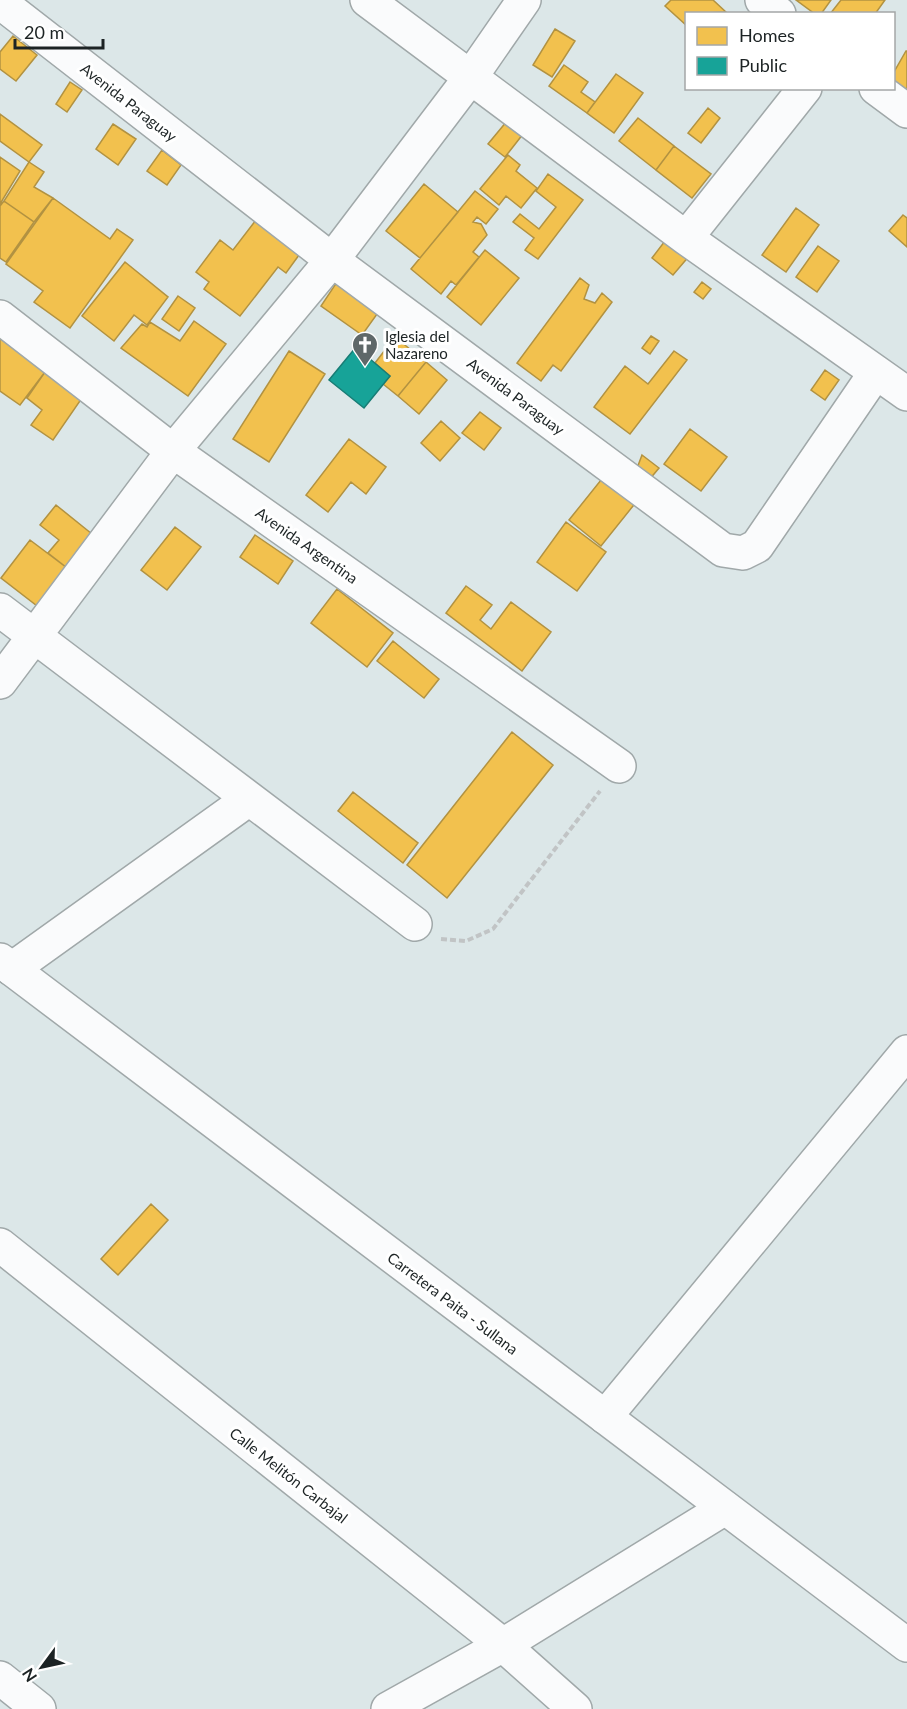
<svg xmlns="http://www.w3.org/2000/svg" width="907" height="1709" font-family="Lato,sans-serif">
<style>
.homes{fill:#f2c14e;stroke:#b29241;stroke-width:1.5}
.public{fill:#17a398;stroke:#187d75;stroke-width:1.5}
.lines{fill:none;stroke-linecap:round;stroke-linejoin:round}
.minor-casing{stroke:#a0a8a9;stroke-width:36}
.major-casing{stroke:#a0a8a9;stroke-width:36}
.path{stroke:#c1c4c5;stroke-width:4;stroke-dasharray:6 3;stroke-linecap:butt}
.minor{stroke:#fafbfc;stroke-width:33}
.major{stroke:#fafbfc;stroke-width:33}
.labels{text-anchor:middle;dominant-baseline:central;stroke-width:6;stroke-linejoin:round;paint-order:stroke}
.street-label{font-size:15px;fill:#1c2324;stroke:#fff}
.poi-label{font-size:15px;fill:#1c2324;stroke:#fff;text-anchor:start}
</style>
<rect width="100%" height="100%" fill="#dce7e8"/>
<path class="homes" d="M671,0H713L726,12L686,14V25L665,6Z
M796,0H831L821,14H815Z
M841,0H885L875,14H830Z
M555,29L575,41L552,77L533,65Z
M13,36L37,55L16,81L0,69V52Z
M906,51H907V102L894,88V72Z
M564,65L588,82L581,92L595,102L587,113L549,86Z
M616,74L643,93L614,133L587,113Z
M70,82L82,90L67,112L56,104Z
M708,108L720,118L701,143L688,133Z
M0,114L42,145L29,162L0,141Z
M638,118L674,146L656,170L619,141Z
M507,121L523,134L505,157L488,144Z
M113,124L136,139L118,165L96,149Z
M674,146L711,174L692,198L656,170Z
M162,150L181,165L167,185L147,171Z
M508,155L520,165L516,171L537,188L521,208L506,196L499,205L480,189Z
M0,157L20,171L0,204Z
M29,162L44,172L34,187L53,198L34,222L4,201Z
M548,174L583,200L538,259L525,250L534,238L513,222L520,214L539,229L556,207L536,191Z
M424,184L458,212L420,258L386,231Z
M475,191L498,209L486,224L477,217L473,222L481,224L487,235L473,252L479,257L456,285L451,281L441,294L411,269Z
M53,198L110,239L117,229L133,240L70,328L34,302L43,291L6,264Z
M4,201L34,222L6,262L0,258V206Z
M796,208L819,225L786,272L762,255Z
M903,215L907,218V247L889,231Z
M259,216L299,255L286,273L278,267L240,316L204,289L209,282L196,272L220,240L233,250Z
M668,237L690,255L673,275L652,258Z
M818,246L839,261L817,292L796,277Z
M485,250L519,278L481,325L447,297Z
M125,262L168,297L147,325L134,315L114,341L82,316Z
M343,273L385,303L362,335L321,306Z
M580,278L589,285L584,299L595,303L602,293L612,302L561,371L553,365L541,381L517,363Z
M702,282L711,289L703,299L694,292Z
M178,296L195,308L179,331L162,319Z
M194,321L226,344L188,396L121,348L142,324L147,327L150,322L180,341Z
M651,336L659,341L650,354L642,348Z
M395,337L426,362L398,396L383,384L390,376L375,363Z
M0,338L45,372L20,405L0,391Z
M289,351L325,374L269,462L233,439Z
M674,351L687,360L630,434L594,407L625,366L648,384Z
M426,362L447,380L419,414L398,396Z
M825,370L839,380L825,400L811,390Z
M45,372L82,398L53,440L31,425L42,410L27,398Z
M480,412L501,428L484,450L462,433Z
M441,421L460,438L440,461L421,443Z
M690,429L727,457L701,491L664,464Z
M349,439L386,467L366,494L351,482L328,512L306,495Z
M642,455L659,468L649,480L636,471Z
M605,475L637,501L601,546L569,520Z
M56,505L97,538L71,571L48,553L59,540L40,525Z
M566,522L606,552L577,591L537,562Z
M175,527L201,547L167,590L141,570Z
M255,535L293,561L278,584L240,557Z
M30,540L71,571L41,609L1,578Z
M466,586L492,605L480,620L491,629L511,602L551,632L522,671L446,613Z
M337,589L393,633L367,667L311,623Z
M393,641L439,679L424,698L377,661Z
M512,732L553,765L447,898L407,865Z
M353,792L418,843L403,863L338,811Z
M151,1204L168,1220L118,1275L101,1259Z"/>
<path class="public" d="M356,347L390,376L364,408L329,380Z"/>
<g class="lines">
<defs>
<path id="minor" d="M367,0L686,238L907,394
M762,0L779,14
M0,2L332,260L723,550L743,553L757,546L876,372
M876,88L907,111
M686,238L805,88
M0,317L173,451L619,766
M0,610L415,924
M0,682L173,451L332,260L470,78L524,0
M12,969L249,799
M0,1245L503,1645L575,1709
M605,1417L907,1052
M0,1678L39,1709
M388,1709L503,1645L725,1508"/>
<path id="major" d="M0,960L907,1645"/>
</defs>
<use href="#minor" class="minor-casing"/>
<use href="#major" class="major-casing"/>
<path class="path" d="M441,939L466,941L493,929L600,791"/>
<use href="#minor" class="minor"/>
<use href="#major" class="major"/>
</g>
<defs>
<symbol id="church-pin" viewBox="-11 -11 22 30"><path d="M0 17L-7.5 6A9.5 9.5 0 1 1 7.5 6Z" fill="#5f6869" stroke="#fff"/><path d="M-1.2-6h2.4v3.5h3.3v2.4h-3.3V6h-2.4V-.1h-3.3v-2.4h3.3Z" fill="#fff"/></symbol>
</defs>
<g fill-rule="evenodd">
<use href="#church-pin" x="350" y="330" width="30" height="40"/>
</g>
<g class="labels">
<g class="street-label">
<text transform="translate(129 102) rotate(38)">Avenida Paraguay</text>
<text transform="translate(516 396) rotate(37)">Avenida Paraguay</text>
<text transform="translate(307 545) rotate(35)">Avenida Argentina</text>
<text transform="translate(453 1303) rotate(37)">Carretera Paita - Sullana</text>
<text transform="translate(289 1475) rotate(38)">Calle Melitón Carbajal</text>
</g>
<g class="poi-label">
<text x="385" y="336">Iglesia del<tspan x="385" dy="17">Nazareno</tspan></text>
</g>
</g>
<rect x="685" y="12" width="210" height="78" fill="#ffffff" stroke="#a4a7a7" stroke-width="1.5"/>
<rect x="697" y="27" width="30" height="18" fill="#f2c14e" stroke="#a4a7a7" stroke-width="1.5"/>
<text x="739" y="42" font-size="18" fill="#1c2324">Homes</text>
<rect x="697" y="57" width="30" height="18" fill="#17a398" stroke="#a4a7a7" stroke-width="1.5"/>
<text x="739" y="72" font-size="18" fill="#1c2324">Public</text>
<g transform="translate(42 1667) rotate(237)" stroke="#ffffff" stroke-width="4.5" paint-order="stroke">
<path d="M0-4.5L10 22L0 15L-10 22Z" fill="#1c2324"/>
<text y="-9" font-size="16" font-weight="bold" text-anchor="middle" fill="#1c2324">N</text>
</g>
<path d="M15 39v9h88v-9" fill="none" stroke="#1c2324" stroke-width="3"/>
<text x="24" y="39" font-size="18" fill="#1c2324" stroke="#ffffff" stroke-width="4.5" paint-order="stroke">20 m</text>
</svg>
